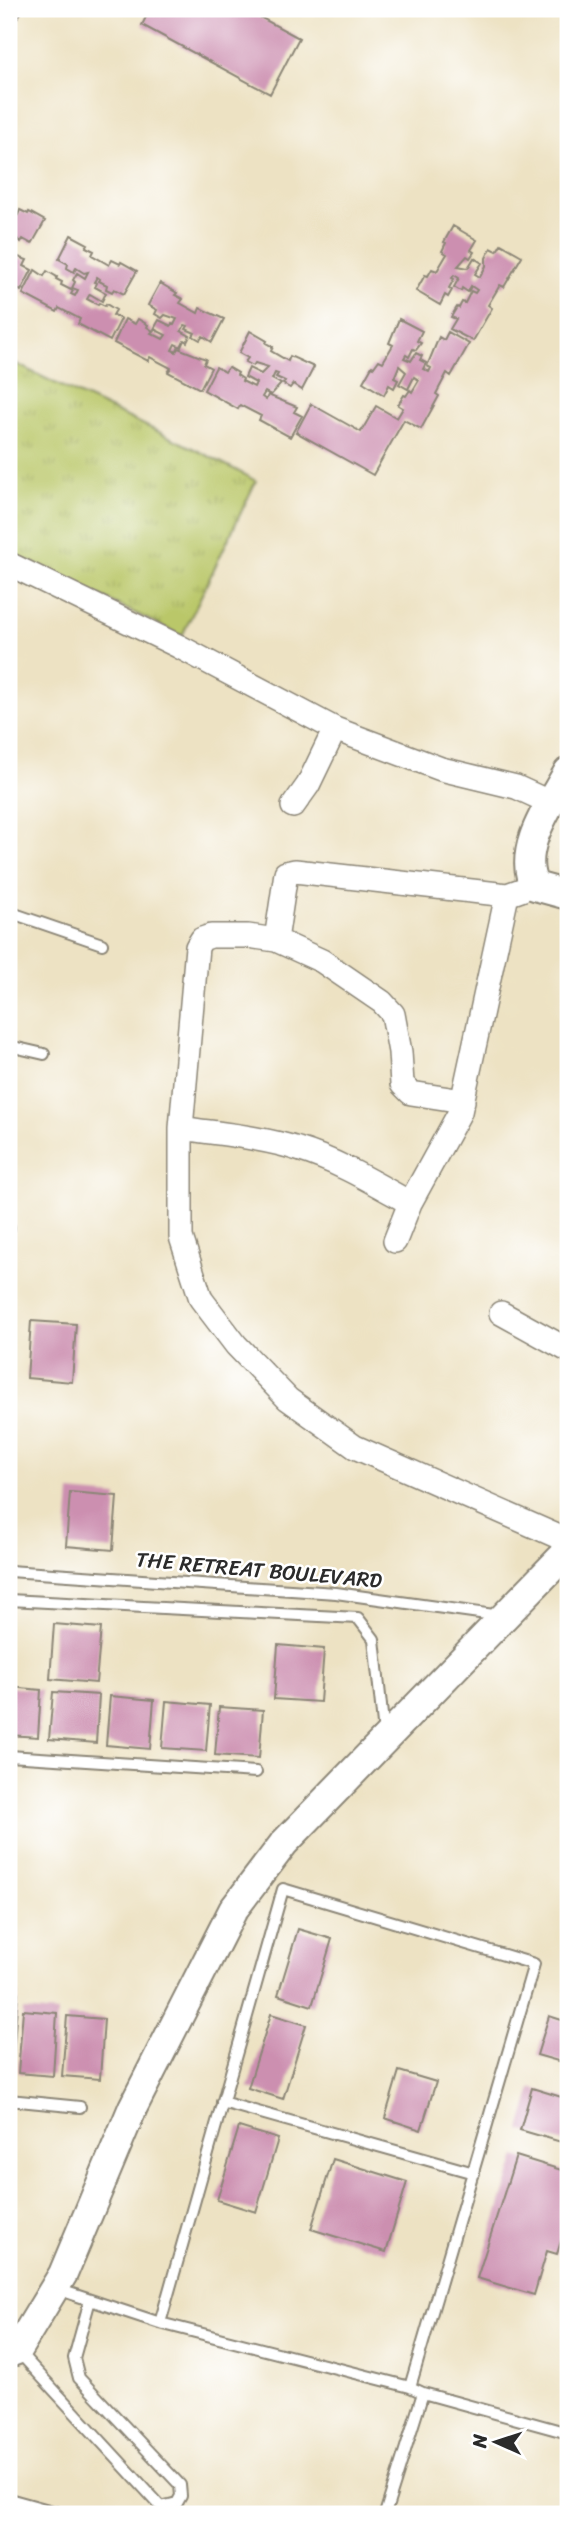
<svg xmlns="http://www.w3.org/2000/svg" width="577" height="2523" font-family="Sriracha,sans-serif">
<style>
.grass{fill:url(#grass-tufts);stroke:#72794a;stroke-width:2}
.building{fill:#cc8fb0}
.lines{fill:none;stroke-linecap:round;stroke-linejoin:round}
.service-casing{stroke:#8c8677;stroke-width:14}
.minor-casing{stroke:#8c8677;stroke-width:26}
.tertiary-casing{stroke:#8c8677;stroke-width:32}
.service{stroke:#fff;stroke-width:10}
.minor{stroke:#fff;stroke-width:23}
.tertiary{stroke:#fff;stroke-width:28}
.labels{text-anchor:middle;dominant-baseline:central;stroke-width:5;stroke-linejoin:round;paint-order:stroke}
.street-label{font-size:21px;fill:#2b2b2b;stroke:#fff}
</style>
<defs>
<pattern id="grass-tufts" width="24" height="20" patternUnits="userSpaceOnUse" patternTransform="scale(1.75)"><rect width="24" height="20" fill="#bac769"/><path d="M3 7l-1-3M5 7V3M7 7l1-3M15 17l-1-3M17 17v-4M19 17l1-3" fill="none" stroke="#a0ab5b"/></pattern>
</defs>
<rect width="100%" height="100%" fill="#fff"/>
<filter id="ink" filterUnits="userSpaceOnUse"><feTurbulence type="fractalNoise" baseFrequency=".0143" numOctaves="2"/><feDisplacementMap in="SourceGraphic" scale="14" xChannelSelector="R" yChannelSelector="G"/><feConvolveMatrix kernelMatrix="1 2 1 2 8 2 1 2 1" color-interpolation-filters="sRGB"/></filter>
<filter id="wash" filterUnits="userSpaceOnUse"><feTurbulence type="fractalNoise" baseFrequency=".00686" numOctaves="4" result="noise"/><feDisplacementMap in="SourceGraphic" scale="28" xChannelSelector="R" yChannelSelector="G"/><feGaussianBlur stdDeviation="1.57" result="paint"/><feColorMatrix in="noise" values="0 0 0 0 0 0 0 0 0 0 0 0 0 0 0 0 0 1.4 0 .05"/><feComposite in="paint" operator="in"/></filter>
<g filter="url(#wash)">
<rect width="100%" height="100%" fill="#ede2c3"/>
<path class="grass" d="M9,360C90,403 176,436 256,481L182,636L9,552Z"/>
<g id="blocks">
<path class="building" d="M9,9H24L14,22L9,19Z
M150,9H245L299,38L270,94L142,25Z
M9,210L18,215L20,210L28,214L29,212L45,221L32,244L23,239L21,242L9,232Z
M453,226L477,240L471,250L474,252L470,258L467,256L458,266L468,268L474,258L482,263L475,274L480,277L486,266V258L491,248L497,251L501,244L522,256L504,287L500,285L488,305L492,308L473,341L450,329L456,319L451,317L457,307L459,308L462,302L465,303L471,291L475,293L477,290L471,286L468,292L462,288L461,291L454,287L459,278L454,275L452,278L454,279L449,288L452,290L448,297L445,295L440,305L416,291L425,275L428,276L432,269L437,271L447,254L442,251L446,243L444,242Z
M71,235L88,244L86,247L94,251L92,255L109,265L112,260L120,264L121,262L137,271L124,294L114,289L112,292L106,289L107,285L99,281L100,279L97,277L94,282L97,283L95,287L106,293L102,301L90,294L87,299L98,305L99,303L105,306L106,304L116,310L113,315L121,319L110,341L78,324L80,319L59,308L57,312L23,294L35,270L44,276L47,271L57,277L56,279L62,282L61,285L73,291L71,294L75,296L78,290L72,288L75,282L73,280L77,273L85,278L88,272L84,273L76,268L74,272L67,268L68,264L59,259Z
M10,254L27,260L24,266L32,270L21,291L9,285Z
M160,283L177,293L175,295L183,299L180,303L198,313L200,308L224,319L212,342L203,336L200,340L193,336L195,333L186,329L188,326L185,325L181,331L190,336L187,342L184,340L181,347L175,344L172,350L176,352L178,348L206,359L204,364L211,368L200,389L168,372L171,368L150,357L148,361L114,343L125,319L135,324L138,319L148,325L147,327L153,331L151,333L163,339L166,335L154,329L159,320L171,326L172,324L174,325L177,319L165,315L162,318L155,314L157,310L148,305Z
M399,319L422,331L417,341L421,343L416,350L413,349L409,357L406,355L404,358L411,361L416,353L422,356L420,360L426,363L423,369L429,372L431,368L427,366L439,337L444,340L448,332L469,344L451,376L447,373L436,394L439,396L421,429L404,420L373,475L296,432L311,404L361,432L376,406L397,418L403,408L398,405L404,395L406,396L410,390L412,392L419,380L414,377L408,389L399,384L406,372L399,366L394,378L398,380L394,388L389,385L384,395L363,382L372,366L374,367L379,360L383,362L393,345L389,343Z
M250,331L267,341L266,343L273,347L271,351L288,361L290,356L314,367L302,390L293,384L290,388L283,384L285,381L276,377L278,374L275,373L272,379L281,384L271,395L265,392L262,397L266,400L268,395L297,407L294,412L302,416L290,437L259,420L261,416L240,405L238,409L204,390L216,367L225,372L228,367L238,373L237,375L243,379L242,381L254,387L256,383L245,377L249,368L261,374L268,367L255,363L253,366L245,362L248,358L239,353Z
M31,1321L76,1324L72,1382L27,1378Z
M70,1492L117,1496L113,1550L66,1546Z
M54,1624L101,1628L96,1683L50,1679Z
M278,1645L324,1649L320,1702L274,1699Z
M9,1687L41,1690L38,1737L9,1735Z
M53,1692L99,1695L96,1743L49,1739Z
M110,1696L154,1700L150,1749L106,1745Z
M166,1701L210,1705L206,1751L162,1748Z
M219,1707L263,1710L259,1758L215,1755Z
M298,1929L332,1939L312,2006L278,1995Z
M9,1992H18L12,2069H9Z
M23,2010L57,2013L53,2076L18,2073Z
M271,2014L306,2025L283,2099L248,2088Z
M67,2016L104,2019L100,2079L62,2076Z
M549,2016L568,2022V2064L537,2055Z
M399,2071L436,2082L421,2130L385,2118Z
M532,2088L568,2099V2144L520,2130Z
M239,2127L278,2139L256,2212L217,2200Z
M516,2156L568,2172V2218L557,2254L547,2251L534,2295L477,2278Z
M333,2159L407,2182L386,2252L311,2229Z"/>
</g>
</g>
<g filter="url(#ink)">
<use href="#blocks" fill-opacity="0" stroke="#8c8677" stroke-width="2"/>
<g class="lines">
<defs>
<path id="service" d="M9,912L102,944
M9,1046L44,1054
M9,1227V1228
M9,1571L336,1593L501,1616
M9,1600L358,1618L374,1639L384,1734
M9,1756L256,1772
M9,2100L80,2107
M222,2102L474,2173
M57,2289L160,2323L410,2387L423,2393L385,2514
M90,2300L74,2358L79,2378L180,2485L181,2496L177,2503L161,2507
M160,2323L283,1889L534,1964L410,2387
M17,2350L168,2514
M423,2393L568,2433
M9,2499L63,2514"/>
<path id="minor" d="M9,564L178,646L335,729L441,769L516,787L551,803
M293,806L308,785L335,729
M276,940L286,873L295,871L507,895L521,890
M463,1101L411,1093L402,1084L400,1052L393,1014L382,1002L322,961L276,940L248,936H211L202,939L197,947L181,1128V1237L201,1299L236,1345L288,1399L355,1447L568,1541
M181,1128C220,1134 261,1137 298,1149C338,1161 374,1183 410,1203
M395,1241L410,1203L460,1112L507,895
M501,1313L568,1350"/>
<path id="tertiary" d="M568,772C551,803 515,851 535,886L568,895
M9,2353L17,2350L63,2274L133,2107L233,1910L284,1843L568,1551"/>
</defs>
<use href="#service" class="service-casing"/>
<use href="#minor" class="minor-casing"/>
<use href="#tertiary" class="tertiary-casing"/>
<use href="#service" class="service"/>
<use href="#minor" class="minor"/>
<use href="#tertiary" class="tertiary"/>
</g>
</g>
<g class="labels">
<g class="street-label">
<text transform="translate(259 1570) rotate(5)">THE RETREAT BOULEVARD</text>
</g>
</g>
<rect width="577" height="2523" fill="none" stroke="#fff" stroke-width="35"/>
<g transform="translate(496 2442) rotate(273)" stroke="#ffffff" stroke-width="5" paint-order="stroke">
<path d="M0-5L12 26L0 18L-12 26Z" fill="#2b2b2b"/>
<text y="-10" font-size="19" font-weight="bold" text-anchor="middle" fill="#2b2b2b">N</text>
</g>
</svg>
